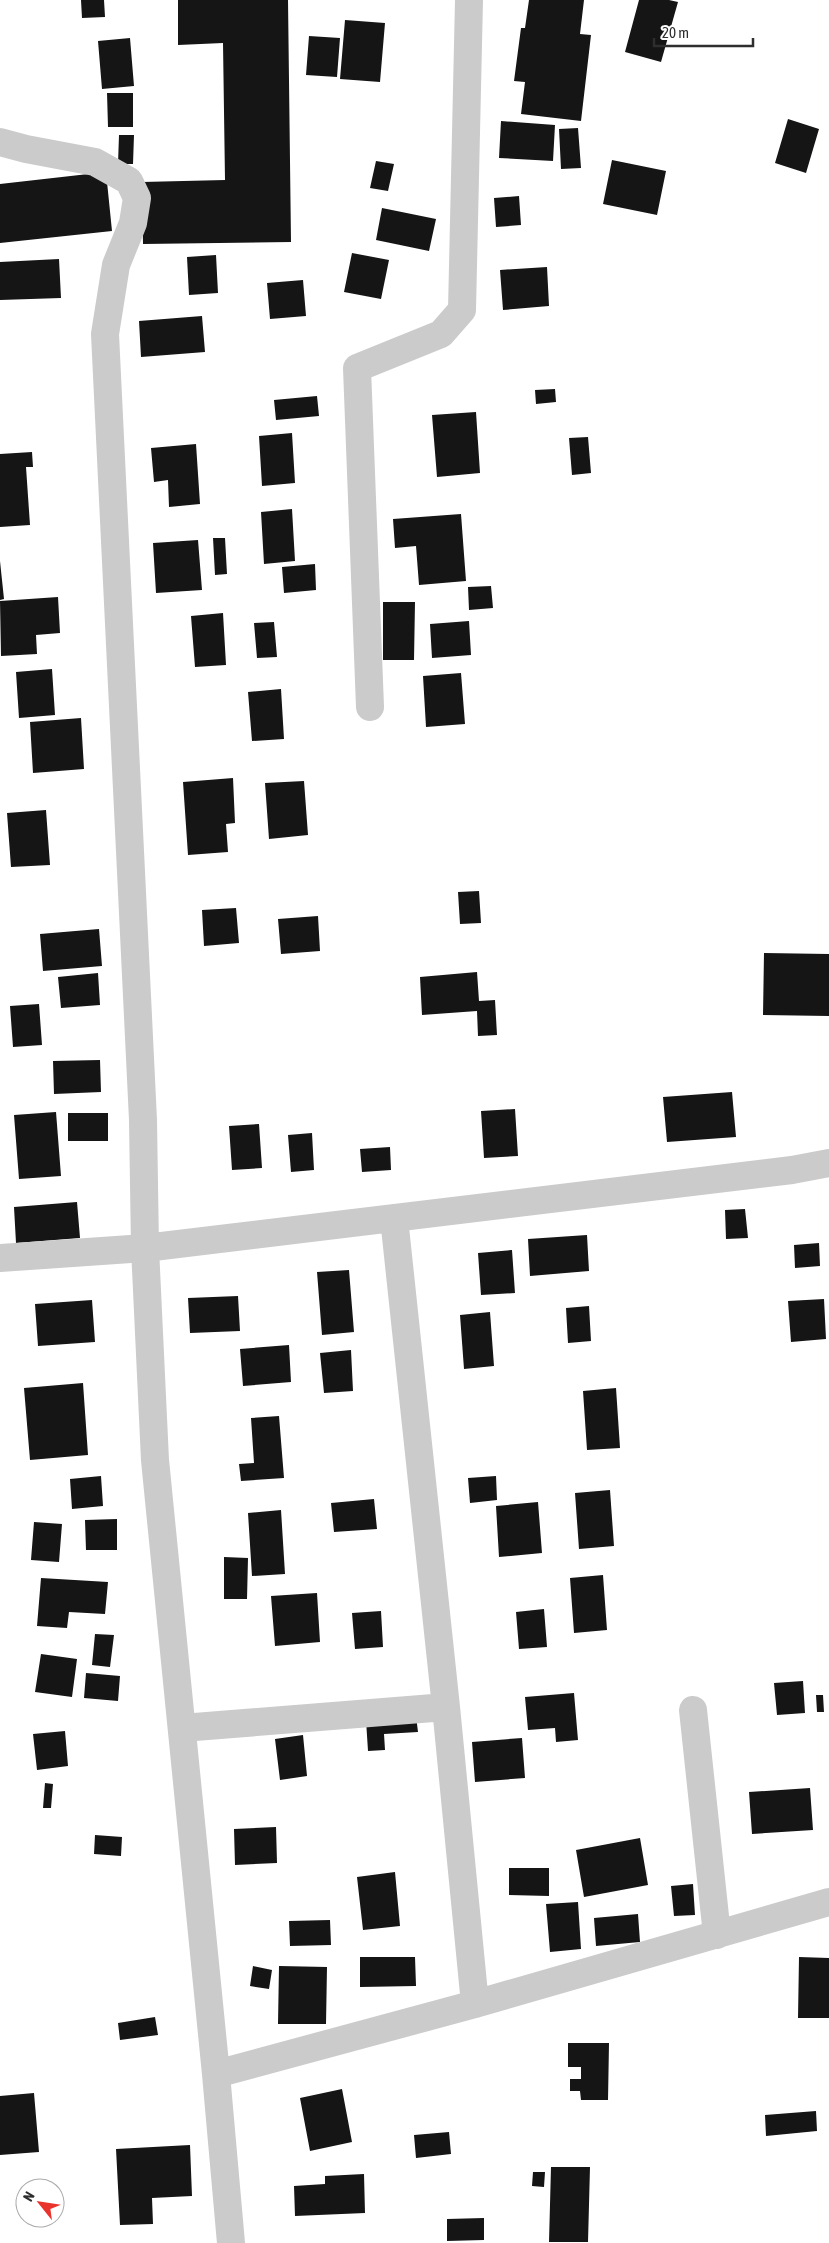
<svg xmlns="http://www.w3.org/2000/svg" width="829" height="2243" font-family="'Asap Condensed',sans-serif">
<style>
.building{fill:#151515}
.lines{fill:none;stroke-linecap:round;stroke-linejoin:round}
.minor{stroke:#cbcbcb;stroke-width:28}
</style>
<rect width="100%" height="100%" fill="#fff"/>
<path class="building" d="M81,0H104L105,17L82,18Z
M178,0H288L291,242L143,244L142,182L225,180L223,43L178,45Z
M529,0H584L580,34L591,35L581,121L521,114L525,82L514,81L521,28H525Z
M639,0H669L678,2L661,62L625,52Z
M345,20L385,23L380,82L340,79Z
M309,36L340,38L337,77L306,75Z
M130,38L134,86L102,89L98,41Z
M107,93H133V127H108Z
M788,119L819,129L806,173L775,163Z
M501,121L555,125L553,161L499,158Z
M578,128L581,168L561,169L559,129Z
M119,135H134L133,164H118Z
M612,160L666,171L657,215L603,204Z
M376,161L394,164L388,191L370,188Z
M106,172L112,231L0,243V184Z
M519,196L521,225L496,227L494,198Z
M382,208L436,219L429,251L376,240Z
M352,253L389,260L381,299L344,292Z
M216,255L218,293L189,295L187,257Z
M59,259L61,298L0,300V262Z
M547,267L549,306L503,310L500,270Z
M303,280L306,316L270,319L267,283Z
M202,316L205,352L141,357L139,321Z
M555,389L556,402L536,404L535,390Z
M317,396L319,416L276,420L274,400Z
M476,412L480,473L437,477L432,415Z
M292,433L295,483L262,486L259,436Z
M588,437L591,473L572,475L569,438Z
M196,444L200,504L169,507L168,480L154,482L151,448Z
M32,452L33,467H26L30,525L0,527V454Z
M292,509L295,561L264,564L261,512Z
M461,514L466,581L419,585L416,546L395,548L393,519Z
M213,538H225L227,574L215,575Z
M198,540L202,590L156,593L153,543Z
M0,561L4,599L0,600Z
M315,564L316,590L284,593L282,567Z
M491,586L493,608L469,610L468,587Z
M58,597L60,633L36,635L37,654L1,656L0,601Z
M383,602H415L414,660H383Z
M223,613L226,665L195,667L191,616Z
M469,621L471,655L432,658L430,624Z
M274,622L277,657L257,658L254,623Z
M52,669L55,715L19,718L16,672Z
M461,673L465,724L426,727L423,676Z
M281,689L284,739L252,741L248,692Z
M81,718L84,769L33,773L30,722Z
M233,778L235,823L226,824L228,852L188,855L183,782Z
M304,781L308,835L269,839L265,783Z
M46,810L50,865L11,867L7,813Z
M479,891L481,923L460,924L458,892Z
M236,908L239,943L204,946L202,910Z
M318,916L320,951L281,954L278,919Z
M99,929L102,966L43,971L40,934Z
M764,953L829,954V1016L763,1015Z
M477,972L479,1001L495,1000L497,1035L478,1036L477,1011L422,1015L420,977Z
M98,973L100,1005L61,1008L58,977Z
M39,1004L42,1045L13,1047L10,1006Z
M100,1060L101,1092L54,1094L53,1061Z
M732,1092L736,1137L667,1142L663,1097Z
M515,1109L518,1156L484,1158L481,1111Z
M56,1112L61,1176L19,1179L14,1115Z
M68,1113H108V1141H68Z
M259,1124L262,1168L232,1170L229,1126Z
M312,1133L314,1170L291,1172L288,1135Z
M390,1147L391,1170L362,1172L360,1149Z
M77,1202L80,1238L16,1243L14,1207Z
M745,1209L748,1238L726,1239L725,1210Z
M587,1235L589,1271L530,1276L528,1239Z
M819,1243L820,1266L795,1268L794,1245Z
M512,1250L515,1293L481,1295L478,1253Z
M349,1270L354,1332L322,1335L317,1272Z
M238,1296L240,1331L190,1333L188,1298Z
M824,1299L826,1339L791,1342L788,1301Z
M92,1300L95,1342L38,1346L35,1304Z
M589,1306L591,1341L568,1343L566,1308Z
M490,1312L494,1366L464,1369L460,1315Z
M289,1345L291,1382L243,1386L240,1349Z
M351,1350L353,1391L324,1393L320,1353Z
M83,1383L88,1455L30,1460L24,1388Z
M616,1388L620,1448L587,1450L583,1391Z
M279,1416L284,1478L241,1481L239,1464L254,1463L251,1418Z
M101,1476L103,1506L72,1509L70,1479Z
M496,1476L497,1500L470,1503L468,1478Z
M610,1490L614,1546L579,1549L575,1493Z
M374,1499L377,1529L334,1532L331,1503Z
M538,1502L542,1553L499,1557L496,1506Z
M281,1510L285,1574L252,1576L248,1513Z
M117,1519V1550H86L85,1520Z
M34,1522L62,1524L59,1562L31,1560Z
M224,1557L248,1558L247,1599H224Z
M603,1575L607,1630L574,1633L570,1578Z
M41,1578L108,1582L105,1614L69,1612L67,1628L37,1626Z
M317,1593L320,1642L275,1646L271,1596Z
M544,1609L547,1647L519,1649L516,1612Z
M381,1611L383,1647L355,1649L352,1613Z
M95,1634L114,1635L110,1667L92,1665Z
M41,1654L77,1659L72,1697L35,1692Z
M86,1673L120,1676L118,1701L84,1698Z
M803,1681L805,1713L777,1715L774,1683Z
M574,1693L578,1740L556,1742L555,1728L528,1730L525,1697Z
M816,1695H823L824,1712H817Z
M416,1716L418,1732L384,1734L385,1750L368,1751L366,1720Z
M65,1731L68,1766L37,1770L33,1734Z
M303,1735L307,1776L280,1780L275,1739Z
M522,1738L525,1778L475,1782L472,1742Z
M45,1783L53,1784L51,1808H43Z
M810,1788L813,1830L752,1834L749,1792Z
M276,1827L277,1863L235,1865L234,1829Z
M95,1835L122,1837L121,1856L94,1854Z
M640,1838L648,1885L584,1897L576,1850Z
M509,1868H549V1896L509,1895Z
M395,1872L400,1926L363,1930L357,1877Z
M693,1884L695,1915L674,1916L671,1886Z
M578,1902L581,1949L550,1952L546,1904Z
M638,1914L640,1942L596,1946L594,1918Z
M330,1920L331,1945L290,1946L289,1921Z
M360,1957H415L416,1986L360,1987Z
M799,1957L829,1958V2018H798Z
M253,1966L272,1970L269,1989L250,1986Z
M279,1966L327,1967L326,2024H278Z
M155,2017L158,2035L120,2040L118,2023Z
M568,2043H609L608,2100H581L580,2091H570V2079H581V2067H568Z
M342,2089L352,2142L310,2151L300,2098Z
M34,2093L39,2152L0,2155V2096Z
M816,2111L817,2131L766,2136L765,2115Z
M449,2132L451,2154L416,2158L414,2135Z
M190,2145L192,2196L152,2198L153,2224L120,2225L116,2149Z
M551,2167H590L588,2242H549Z
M533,2172H545L544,2187L532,2186Z
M364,2174L365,2213L295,2216L294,2186L325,2184V2176Z
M484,2218V2240L447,2241V2219Z"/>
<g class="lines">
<path class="minor" d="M0,142L26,149L95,162L129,181L137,198L133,223L116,265L105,334L143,1120L145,1248L155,1460L216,2074L231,2243
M370,707L357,368L441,334L462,310L469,0
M394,1218L446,1707L475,2004
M0,1258L145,1248L792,1170L829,1163
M693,1710L717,1935
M182,1728L446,1707
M216,2074L475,2004L829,1902"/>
</g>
<g transform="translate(40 2203) rotate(300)"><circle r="24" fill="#ffffff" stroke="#ababab"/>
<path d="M0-4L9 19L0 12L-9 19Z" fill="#e9332d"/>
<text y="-8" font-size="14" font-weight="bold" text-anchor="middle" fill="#2e2e2e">N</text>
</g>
<path d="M654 38v8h99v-8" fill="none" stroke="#2e2e2e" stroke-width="2.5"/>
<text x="662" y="38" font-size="15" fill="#2e2e2e" stroke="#ffffff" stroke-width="4" paint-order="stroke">20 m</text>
</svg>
